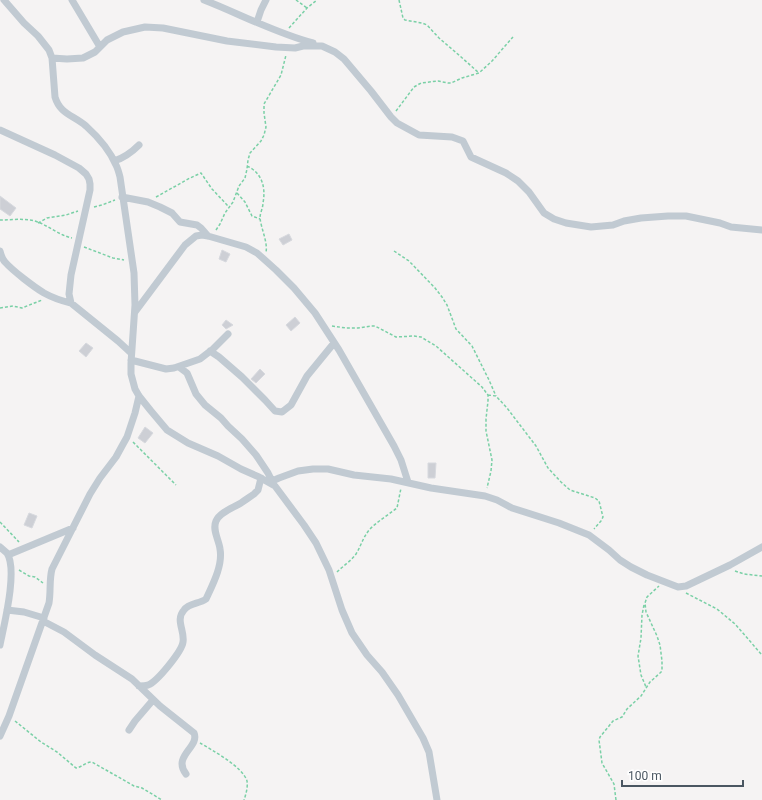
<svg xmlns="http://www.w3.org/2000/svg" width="762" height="800" font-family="Roboto,sans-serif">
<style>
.building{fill:#cdcfd5;stroke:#d7d9de}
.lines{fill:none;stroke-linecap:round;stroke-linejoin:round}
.path{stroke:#7ad0a6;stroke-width:1.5;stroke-dasharray:3 2;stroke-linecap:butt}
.street{stroke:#c1cad2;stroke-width:7}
</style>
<rect width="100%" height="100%" fill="#f5f3f3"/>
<path class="building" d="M0,196L16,208L10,216L0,209Z
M289,234L292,240L283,245L279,239Z
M222,250L230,254L226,262L219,259Z
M295,317L300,323L291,331L286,325Z
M226,320L233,325L226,329L222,325Z
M86,343L93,348L86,357L79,351Z
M260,369L265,374L256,383L251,379Z
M145,427L153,433L145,443L138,438Z
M428,463H436L435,478H428Z
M29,513L37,516L32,528L24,525Z"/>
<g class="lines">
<path class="path" d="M296,0L307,8
M399,0L403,18L405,20L422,23L427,25L439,38L460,56L479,73
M289,28L307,8L317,0
M396,111L414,87L421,83L438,81L448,83H451L462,78L479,73L492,61L513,37
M247,166C262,173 266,187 263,203C263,208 260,213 260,218C261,228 268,243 266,252
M237,193L245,202L252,216L260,219
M156,197L190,178L201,173L212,189L229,207
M94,207L102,205L115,200
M0,220C11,220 24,218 35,221C48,225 58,235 72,238
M38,223L47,218L66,215L78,211
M216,230L220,224L225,213L233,202L239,186L245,178L247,169L248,160L250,153L261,141L264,135L266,127L264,113V104L281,75L286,55
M84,247L113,258L124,260
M394,251L409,261L435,288L442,297L447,305L456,329L472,346L489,380L496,396
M0,308L13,306L22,308L42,300
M332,326L346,328H358L371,326H375L396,337L414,336L421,337L436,346L482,387L488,395V401L486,419V431L492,460L491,471L487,488
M488,395L496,396L507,408L536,446L548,468L561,482L570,490L595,498L599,501L603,517L601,521L594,529
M133,442L176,485
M0,522L19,542
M19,570L29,576L35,577L43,583
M735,571L744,574L762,576
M337,572C343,566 351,561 356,554C361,546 363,537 370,529C378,521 388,515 397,508L401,488
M686,593L717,609L735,624L762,655
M644,605L642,615L641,638L638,656L641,675L646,687
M15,721L41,742L57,752L76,768C82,767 86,762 92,762L134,786L142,788L162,800
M200,743C212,750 243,767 247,781C248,787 246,794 244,800
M616,800L614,784L602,763L599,740L600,737L613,721L622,717L627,709L641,696L650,682L660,673L662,671V661L660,645L657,636L646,612L645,603L647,597L659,586"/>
<path class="street" d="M4,0L24,23L38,36L49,50L52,58L55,97C60,114 73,115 86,126C97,136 110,151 116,165C118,169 119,173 120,177L134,273L135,305L131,363V374L135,389L139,396L151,411L167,430L188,443L218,456L241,469L259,477L275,486L304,525L316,543L329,570L342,610L352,633L367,655L382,672L398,695L423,738L429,752L437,800
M72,0L100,47
M204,0C240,14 275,33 313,43
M257,22L261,10L266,0
M52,58L67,59L83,58L95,52L107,40L123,32L145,27L163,28L227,41L276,47L295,48L303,46H322L335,52L344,59L371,91L391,117L397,123L419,135L452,137L463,141L471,157L506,173L518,181L529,192L544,213L554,219L566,223L591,227L613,225L624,221L641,218L668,216H686L720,223L731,227L762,230
M0,130L55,155L79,168L86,174L89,179L90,184V190L71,275L69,294L71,303L118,341L131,353
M114,161C124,158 131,153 139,145
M122,197L148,202L160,207L172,213L180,222L197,225L201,228L208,236
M0,251C1,255 2,259 5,262C13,271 34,287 44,293C53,298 62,301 71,303
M135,312L185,245L196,236L202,235L208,236L246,247L257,253L276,270L294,288L315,313L339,350L394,446L401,460L408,482
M210,351L219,357L242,377L265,400L275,411L282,412L291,405L307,376L334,343
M131,360L166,369L174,368L200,359L213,349L228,334
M179,367L187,373L196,394L205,405L221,418L228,426L242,439L256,455L268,473L272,481
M270,482L279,478L298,471L313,469H328L354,475L391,479L431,488L485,496L497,500L512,508L559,523L589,535L609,550L620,560L631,567L647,575L678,587L686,586L730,565L762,547
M0,547C2,549 5,551 7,553C18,570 4,625 0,645
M8,555L73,528
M7,610L24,612L44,618
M43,621L64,632L95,655L132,679L160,706L194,733C200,747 172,756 186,774
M139,686C142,686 146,686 148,685C157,682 182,651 183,642C185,631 175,620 184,610C189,603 199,604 206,599C213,584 223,565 220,549C219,540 212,530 216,521C220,512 233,508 241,503C245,500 250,497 254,494L258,490L261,478
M129,730L135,721L153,700
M0,736L9,716L49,603C51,591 49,580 52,569L90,494L100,478L116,457L122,446L127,437L135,413L139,396"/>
</g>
<path d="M622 780v6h121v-6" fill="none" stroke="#4a5661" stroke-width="2"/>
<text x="628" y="780" font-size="12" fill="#4a5661" stroke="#ffffff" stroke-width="3" paint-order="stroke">100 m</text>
</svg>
